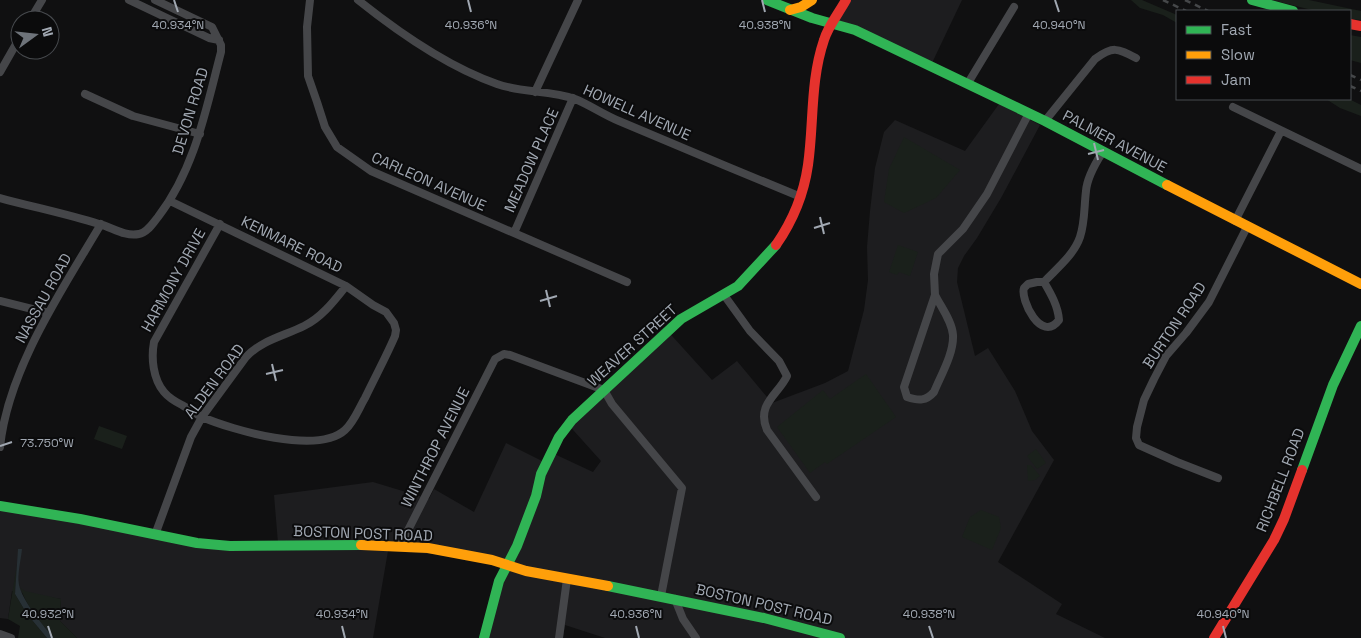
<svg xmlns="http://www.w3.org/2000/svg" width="1361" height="638" font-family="'Space Grotesk',sans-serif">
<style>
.built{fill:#1d1d1f}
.green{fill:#1a201b}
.water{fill:#273035}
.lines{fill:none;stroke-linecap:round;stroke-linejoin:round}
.street{stroke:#454649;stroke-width:8}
.fast{stroke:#30b455;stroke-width:10}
.slow{stroke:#ff9f0a;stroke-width:10}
.jam{stroke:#e5322d;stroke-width:10}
.rail{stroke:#454749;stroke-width:2.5;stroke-dasharray:6 5;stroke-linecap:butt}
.ticks{fill:none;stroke:#a1a8b2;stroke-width:2}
.labels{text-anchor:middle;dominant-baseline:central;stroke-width:4;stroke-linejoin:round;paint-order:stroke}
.street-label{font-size:15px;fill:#a1a8b2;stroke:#0b0b0c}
.ticks-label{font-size:12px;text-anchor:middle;fill:#a1a8b2;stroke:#0b0b0c;stroke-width:4;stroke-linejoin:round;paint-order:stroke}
</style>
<rect width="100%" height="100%" fill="#101011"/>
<path class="built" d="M849,0H962L932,63L838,21Z
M999,104L1040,125L1001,198L977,238L964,256L958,268L957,282L975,356L988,348L1015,391L1032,431L1054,460L998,562L1062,604L1056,614L1105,638H605L565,625L563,638H480L503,567L448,555L388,551L373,638H77L60,621L61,599L12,591L8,619L0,618V507L200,540L278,543L274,495L373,482L429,499L434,489L474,512L506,443L542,461L548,451L593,472L601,461L565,421L664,327L712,380L737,361L772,403L825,383L848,371L864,310L868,280L867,247L870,211L875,168L884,132L895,120L965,151Z"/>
<path class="green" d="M1131,0H1142L1177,15V23L1163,15L1140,8Z
M1272,0H1309L1361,11V20L1350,19V11H1316Z
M1350,35L1361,37V63L1350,60Z
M1326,99H1349L1361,105V116L1340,108Z
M904,137L960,170L936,198L904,213L884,202L889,169Z
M898,245L918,252L910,276L899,272L897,275L889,272Z
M866,374L896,417L827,464L825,462L810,473L777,427L823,390L830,399Z
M99,426L127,436L122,449L94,439Z
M1036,449L1046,463L1037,469L1027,456Z
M1027,465H1031L1040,476L1035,480L1028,481Z
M981,510L999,517L1001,528L992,550L962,537L970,517Z
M17,564L15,594L27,614L47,638H18L20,626L8,619Z
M19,574C19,582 18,587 25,591L61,599L60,621L77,638H54C40,622 17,596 19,574Z"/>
<path class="water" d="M18,549H22C21,560 17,574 19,585C22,600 44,627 54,638H47L27,614L15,594Z"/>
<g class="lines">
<path class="street" d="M129,0L209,38L219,40
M310,0L307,27L308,76L317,102L325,127L337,147L371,171L627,282
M358,0C398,32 448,67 497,84C522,93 550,90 575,99C590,105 604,115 619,121C680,147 740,172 801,197
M30,20L42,0
M0,72L20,37
M968,83L1014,7
M535,92L578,0
M85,94L133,116L200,134
M1233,107L1361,169
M1045,121L1095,59C1113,46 1117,48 1136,58
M0,198C33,207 67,214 99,224C112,227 124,237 139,234C147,233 153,223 158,217C195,169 206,109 221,52V45L212,27L155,0
M170,201L346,286L373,305L386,312L394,323L396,330L395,336C386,357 375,377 365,398C359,408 354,422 345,430C318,455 232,430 202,417C195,414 189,409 182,405C176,402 169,398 164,392C153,379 151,358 154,342L220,224
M1235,221L1281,131
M514,233L573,98
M1037,282H1044C1051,294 1058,306 1059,320C1041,344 1020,299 1024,288L1028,284Z
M1044,282C1056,269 1074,255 1080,237C1085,222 1084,207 1086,191C1087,178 1095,164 1102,153
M724,295L750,331L779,361L787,376C778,395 756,404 767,430L816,497
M935,295C941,307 952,321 953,335C954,353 941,375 934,392C926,401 919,401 907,397L904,387Z
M935,295L934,274L938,254L963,229L987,194L1029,113
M0,301L48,313
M0,447C8,369 62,290 101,224
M1218,478L1177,462L1139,445L1136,438L1137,427L1144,400L1154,379L1166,356L1186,333L1209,302L1247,227
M155,535L191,437L202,417L246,357C262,340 284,336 304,326C322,317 334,301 346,286
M400,546L495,359L504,354L510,355L604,390L612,404L682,488L661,596
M675,599L683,619L696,638
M0,634L11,638
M559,638L567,579"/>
<path class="fast" d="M767,0L812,18L855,30L1045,121L1167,185
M1252,0L1293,11
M1302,470L1333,385L1361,326
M0,506L80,519L197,543L230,546L361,545
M608,586L764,618L840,638
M484,638L499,581L517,546L536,496L541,474L559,437L572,420L681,319L738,286L776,245"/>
<path class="slow" d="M790,10L801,7L812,0
M1167,185L1361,284
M361,545L428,548L492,560L526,571L608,586"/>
<path class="jam" d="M1350,24L1361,26
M776,245C792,222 804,193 808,165C814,123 810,81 824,40C828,26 839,13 846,0
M1214,638L1274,540L1284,519L1302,470"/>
<path class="rail" d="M1163,0L1186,11
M1185,0L1208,11
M1350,75L1361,80
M1350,86L1361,91"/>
</g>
<path class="ticks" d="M174,0L178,12M468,0L471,12M762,0L765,12M1055,0L1059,12M1094,143L1098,160M1088,154L1104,150M820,217L824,234M814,228L830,223M546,290L550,307M540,301L557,296M272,364L276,381M266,374L283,370M0,446L12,442M48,626L52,638M342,626L345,638M636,626L639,638M929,626L933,638M1223,626L1226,638"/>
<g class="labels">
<g class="street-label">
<text transform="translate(190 111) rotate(-73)">DEVON ROAD</text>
<text transform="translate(637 112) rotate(24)">HOWELL AVENUE</text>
<text transform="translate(1115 141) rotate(28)">PALMER AVENUE</text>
<text transform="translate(531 160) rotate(-66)">MEADOW PLACE</text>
<text transform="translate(429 181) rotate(24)">CARLEON AVENUE</text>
<text transform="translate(292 244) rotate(26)">KENMARE ROAD</text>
<text transform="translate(173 280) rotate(-61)">HARMONY DRIVE</text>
<text transform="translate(43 298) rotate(-61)">NASSAU ROAD</text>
<text transform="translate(1174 325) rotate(-56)">BURTON ROAD</text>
<text transform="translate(632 345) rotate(-42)">WEAVER STREET</text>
<text transform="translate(214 381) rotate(-53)">ALDEN ROAD</text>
<text transform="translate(435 447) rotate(-63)">WINTHROP AVENUE</text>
<text transform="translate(1280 480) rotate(-69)">RICHBELL ROAD</text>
<text transform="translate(363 533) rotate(2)">BOSTON POST ROAD</text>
<text transform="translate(764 604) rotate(13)">BOSTON POST ROAD</text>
</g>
</g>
<g class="ticks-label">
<text x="178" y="29">40.934°N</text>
<text x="471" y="29">40.936°N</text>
<text x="765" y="29">40.938°N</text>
<text x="1059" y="29">40.940°N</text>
<text x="47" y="447">73.750°W</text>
<text x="48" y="618">40.932°N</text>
<text x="342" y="618">40.934°N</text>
<text x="636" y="618">40.936°N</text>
<text x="929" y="618">40.938°N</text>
<text x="1223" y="618">40.940°N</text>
</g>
<rect x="1176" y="10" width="175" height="90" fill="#0b0b0c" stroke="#474a4e"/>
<rect x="1186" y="26" width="25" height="8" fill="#30b455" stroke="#474a4e"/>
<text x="1221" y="35" font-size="15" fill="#a1a8b2">Fast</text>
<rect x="1186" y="51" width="25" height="8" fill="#ff9f0a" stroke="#474a4e"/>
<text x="1221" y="60" font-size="15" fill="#a1a8b2">Slow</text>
<rect x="1186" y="76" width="25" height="8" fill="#e5322d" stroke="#474a4e"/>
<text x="1221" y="85" font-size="15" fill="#a1a8b2">Jam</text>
<g transform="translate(35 35) rotate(75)"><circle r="24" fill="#0b0b0c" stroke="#474a4e"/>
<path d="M0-4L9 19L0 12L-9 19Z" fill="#6e737a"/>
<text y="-8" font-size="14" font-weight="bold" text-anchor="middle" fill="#a1a8b2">N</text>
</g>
</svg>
